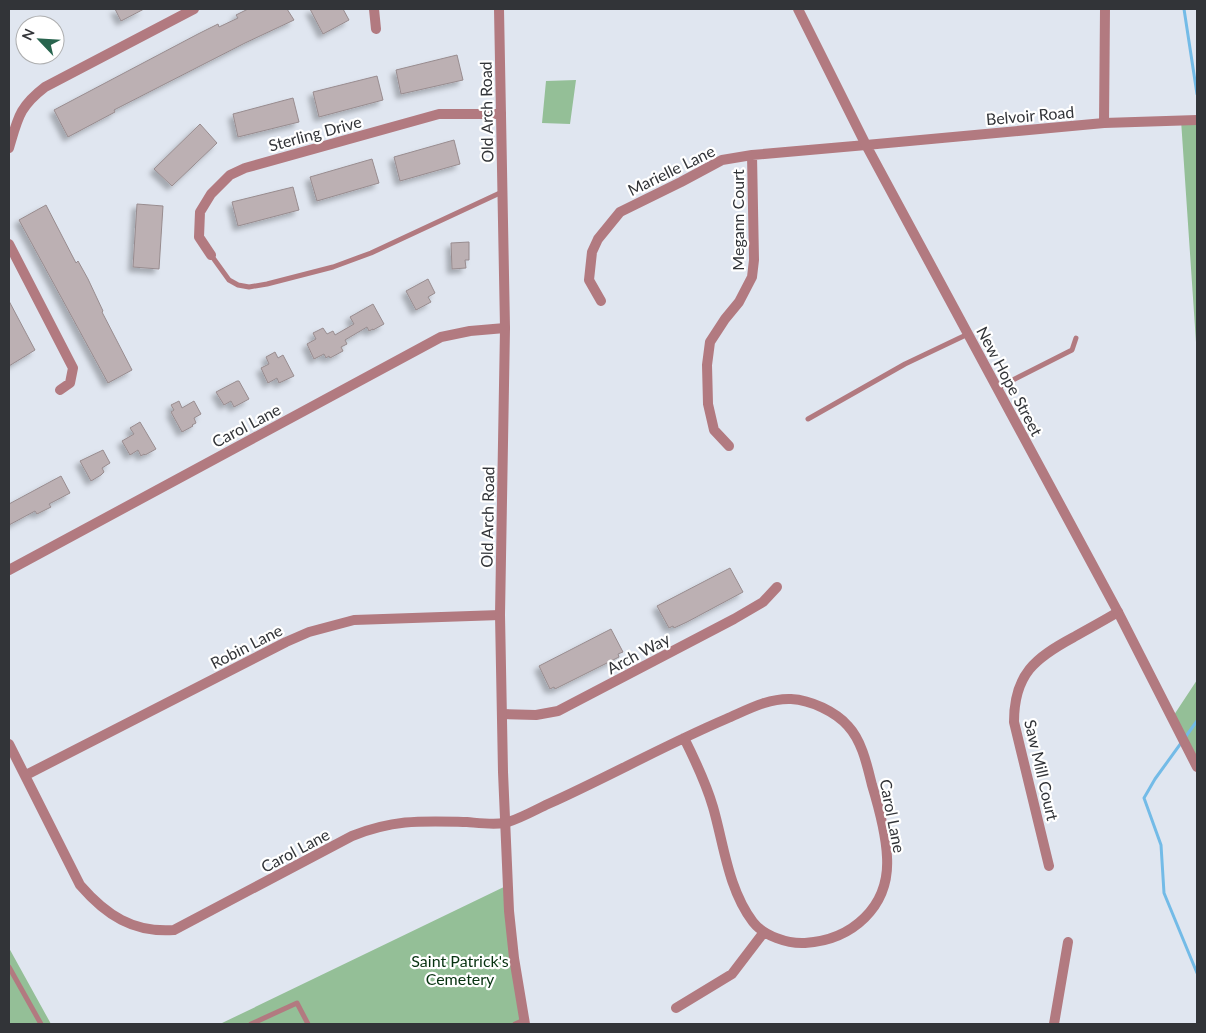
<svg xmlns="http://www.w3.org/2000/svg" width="1206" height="1033" font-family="Lato,sans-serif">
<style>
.green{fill:#94bf97}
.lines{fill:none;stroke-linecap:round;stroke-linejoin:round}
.stream{stroke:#73bbe7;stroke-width:3}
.building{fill:#bcb0b3;stroke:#988c8f;filter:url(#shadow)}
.service{stroke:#b27a80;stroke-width:5}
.minor{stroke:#b27a80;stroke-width:10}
.tertiary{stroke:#b27a80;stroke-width:10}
.labels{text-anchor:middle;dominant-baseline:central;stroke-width:4.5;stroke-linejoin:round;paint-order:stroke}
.street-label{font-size:16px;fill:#323438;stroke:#fff}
.park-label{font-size:16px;fill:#073210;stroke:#fff}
</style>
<defs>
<filter id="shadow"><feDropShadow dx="-4.5" dy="4.5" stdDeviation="2.5" flood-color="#0004"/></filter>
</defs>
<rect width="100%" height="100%" fill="#e0e6f0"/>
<path class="green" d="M576,80L570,124L542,123L546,81Z
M1181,120H1197V357Z
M1197,680V767L1172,718Z
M508,885L525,1024H220Z
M9,948L51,1024H9Z"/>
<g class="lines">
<path class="stream" d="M1184,9L1197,94
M1197,721L1155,779L1144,798L1161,845L1164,893L1197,973"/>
</g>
<path class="building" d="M115,9H144L121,21Z
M248,9H287L294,20L245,43L114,110L115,112L68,137L54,110L198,34L218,24L219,27L238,18L236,15Z
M310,9H343L349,20L323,34Z
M457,55L463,80L401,94L396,70Z
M377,76L383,100L319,117L313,92Z
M293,98L299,122L238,137L233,114Z
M200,124L217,143L172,186L154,169Z
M454,140L460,164L400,181L394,157Z
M372,159L379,183L317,201L310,177Z
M293,187L299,210L238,226L232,202Z
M137,204L163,206L159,269L133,267Z
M46,205L76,263L78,261L88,279L103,311L102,312L132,370L108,383L19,220Z
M469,242V260H465L466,268L452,269L451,243Z
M428,279L435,293L428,297L431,302L416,310L406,291Z
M9,301L35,350L9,366Z
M373,304L384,324L373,330V329L369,331L367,327L345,340L347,344L341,347L343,351L330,358L329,356L326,358L324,354L314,359L307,344L316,339L313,333L323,328L327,334L333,331L335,335L354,324L350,317Z
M275,352L278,358L283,355L294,376L279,383L277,378L268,383L261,368L269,364L266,357Z
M237,381H239L249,399L234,407L231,401L224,405L216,392Z
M179,401L182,408L194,401L201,414L194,418L196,423L192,425L193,426L182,432L171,412L174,410L171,405Z
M140,422L156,449L145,455L144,454L141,456L138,450L130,455L122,441L134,434L130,428Z
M103,450L110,463L102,468L104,472L101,475L91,481L80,461Z
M61,476L70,493L49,504L51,507L37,514L35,511L9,525V504Z
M730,568L743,592L687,622L674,628L673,626L669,628L657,606Z
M611,629L623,652L618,654L619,657L555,689L554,687L550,689L539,666Z"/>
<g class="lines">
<path class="service" d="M211,255L229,280L238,285L249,287L267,284L333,267L371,253L502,192
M997,388L1072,350L1076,338
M808,419L905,364L968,334
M9,967L41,1024
M251,1024L297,1003L308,1024
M515,1024L524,1020"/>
<path class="minor" d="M374,9L376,29
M1104,123L1105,9
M9,148C18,118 19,107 45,87L194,9
M9,244L73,368L70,383L60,390
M211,255L199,237L200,212L211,194L230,175L245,168L439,114H501
M601,301L589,280L592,252L598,239L620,212L681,182L722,160L752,155L866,145
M729,446L714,430L708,404L707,365L710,342L725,319L739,302L752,277L754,260L752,155
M9,570L441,337L470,331L505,328
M502,714L536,715L558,711L734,619L763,602L777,587
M9,744L80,885C106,915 133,933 174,930L352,836C395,819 422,821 467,822C479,823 493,825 504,823C516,821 537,809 548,804C608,777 665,745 726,719C747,710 768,698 791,699C811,700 836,712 848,726C862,741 867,765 872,785C879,808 886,833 887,857C890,907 852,940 805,943C788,944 764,936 753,922C728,889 724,845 713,807C706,783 695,760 684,738
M26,775L286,642L309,632L354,620L500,615
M1049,866L1014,722C1014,674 1035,658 1074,637C1088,629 1103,621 1118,612
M676,1008L732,974L764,932
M1054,1024L1068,942"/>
<path class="tertiary" d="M499,9L505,328L500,615L503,772L509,911L514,958L525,1024
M798,9L866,145L1118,612L1197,767
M866,145L1104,123L1197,120"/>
</g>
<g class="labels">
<g class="street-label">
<text transform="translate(486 112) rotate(-91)">Old Arch Road</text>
<text transform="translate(1030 115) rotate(-5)">Belvoir Road</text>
<text transform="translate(315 133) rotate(-15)">Sterling Drive</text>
<text transform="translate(671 170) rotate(-26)">Marielle Lane</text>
<text transform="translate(737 220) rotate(-90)">Megann Court</text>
<text transform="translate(1010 381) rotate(62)">New Hope Street</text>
<text transform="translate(246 425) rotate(-28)">Carol Lane</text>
<text transform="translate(487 517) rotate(-89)">Old Arch Road</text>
<text transform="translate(246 646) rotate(-27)">Robin Lane</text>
<text transform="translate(638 653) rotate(-28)">Arch Way</text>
<text transform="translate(1042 770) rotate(77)">Saw Mill Court</text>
<text transform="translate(893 816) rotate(79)">Carol Lane</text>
<text transform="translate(295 850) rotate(-28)">Carol Lane</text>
</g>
<g class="park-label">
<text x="460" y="960">Saint Patrick's<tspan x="460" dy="18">Cemetery</tspan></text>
</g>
</g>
<rect width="1206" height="1033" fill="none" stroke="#323438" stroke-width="20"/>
<g transform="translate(40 40) rotate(295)"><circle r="24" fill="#ffffff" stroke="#adaeaf"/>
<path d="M0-4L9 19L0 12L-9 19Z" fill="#28644e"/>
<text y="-8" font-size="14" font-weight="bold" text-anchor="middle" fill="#323438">N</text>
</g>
</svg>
